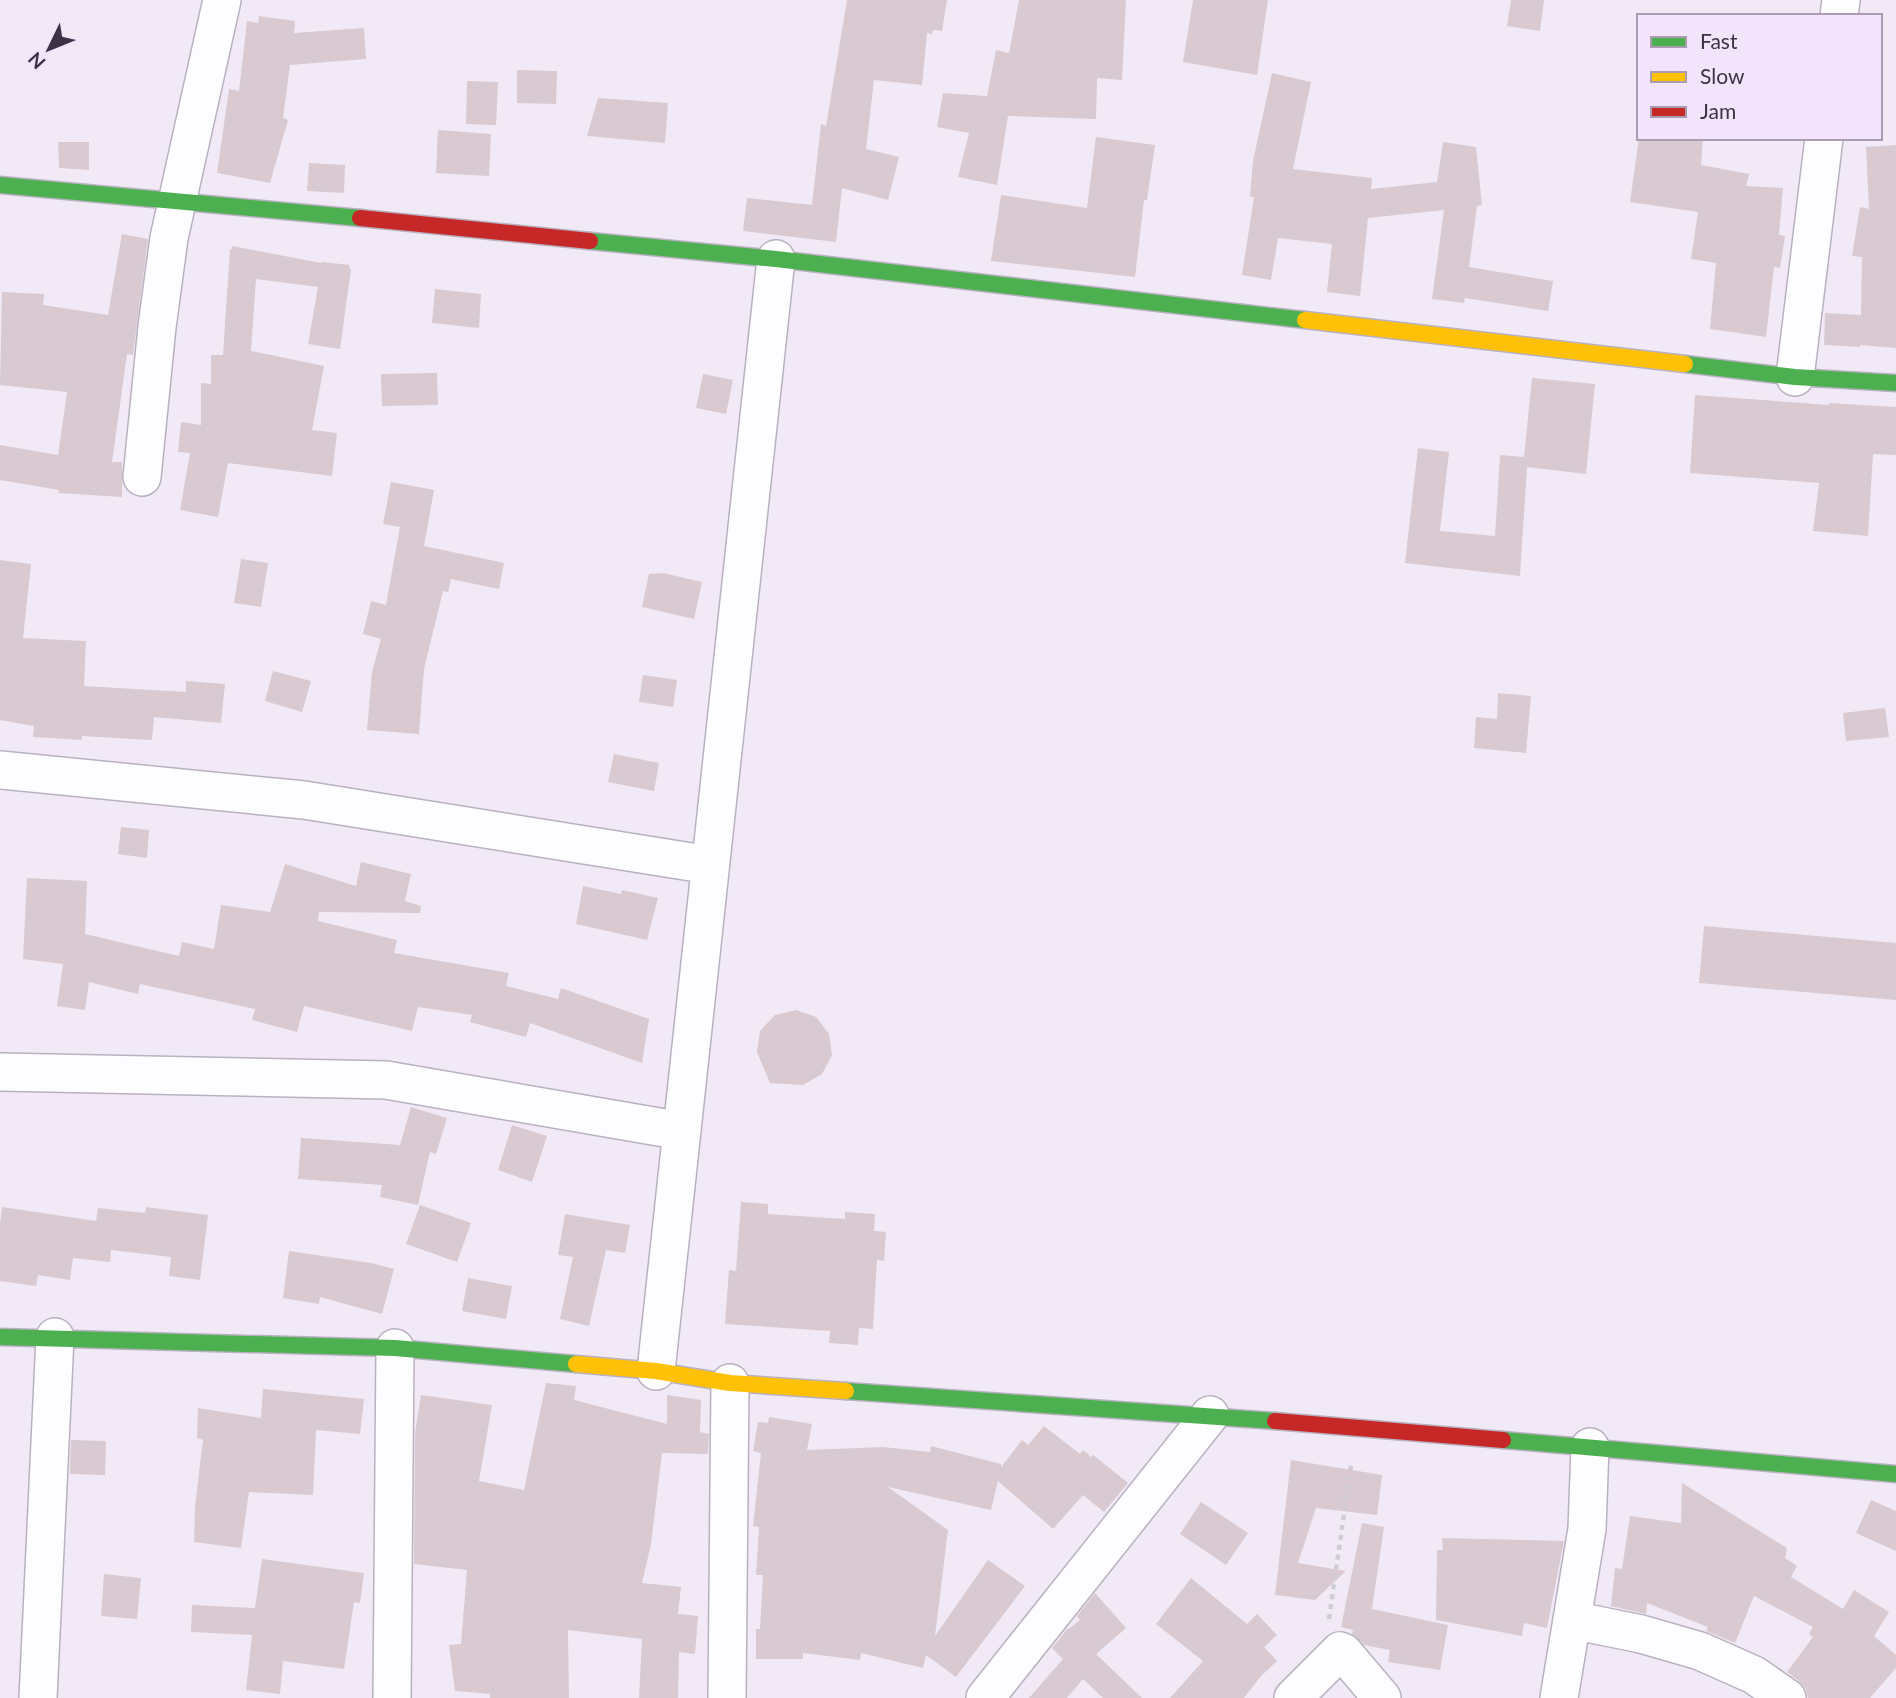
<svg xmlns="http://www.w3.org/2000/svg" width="1896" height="1698" font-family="Lato,sans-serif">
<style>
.building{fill:#d9c9d0}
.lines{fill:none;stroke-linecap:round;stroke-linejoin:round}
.street-casing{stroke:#b9b1c0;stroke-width:40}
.fast-casing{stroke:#b9b1c0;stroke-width:19}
.slow-casing{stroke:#b9b1c0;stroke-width:19}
.jam-casing{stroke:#b9b1c0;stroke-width:19}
.path{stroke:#cfccd3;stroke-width:4.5;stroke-dasharray:5 5;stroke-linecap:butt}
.street{stroke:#fdfcfe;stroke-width:37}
.fast{stroke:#4caf50;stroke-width:16}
.slow{stroke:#ffc107;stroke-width:16}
.jam{stroke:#c62828;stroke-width:16}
</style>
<rect width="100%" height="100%" fill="#f1eaf6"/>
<path class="building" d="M847,0H947L942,31L933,30L932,34L927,33L922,85L874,80L866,149L899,157L888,200L842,188L836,242L743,231L747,198L812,205L821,124L826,126Z
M1019,0H1126L1122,80L1097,78L1096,119L1008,116L997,185L958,177L969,133L937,127L943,93L987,96L996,50L1009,53Z
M1193,0H1268L1257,75L1183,62Z
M1511,0H1544L1540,31L1507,26Z
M259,16L295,21L294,33L364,28L366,59L290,65L283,118L288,120L270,183L217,173L229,89L239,91L247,21L258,23Z
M517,70L557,71L556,104L517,103Z
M1272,73L1311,82L1293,169L1372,178L1371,189L1437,182L1443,142L1476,147L1482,205L1477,206L1469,267L1553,281L1548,311L1465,298L1464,303L1432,299L1444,210L1368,218L1360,296L1327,292L1332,244L1278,238L1271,280L1242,275L1254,197H1250L1253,161Z
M467,81L498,82L496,125L466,124Z
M598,98L668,103L665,143L587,136Z
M438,130L491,134L489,176L436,173Z
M1096,137L1155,145L1147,200H1144L1135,277L991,261L1001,195L1087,208Z
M1639,138H1703L1701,165L1749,174L1746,186L1783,188L1779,235L1785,236L1780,268L1774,267L1766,337L1710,329L1716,263L1691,259L1698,212L1630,202Z
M58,142H89V170L59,168Z
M1896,145V348L1860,345V347L1824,345L1825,313L1861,315L1862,257L1852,256L1860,207L1869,209L1866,147Z
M309,163L345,165L344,193L307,191Z
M122,234L148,239L133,355L127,354L112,462H122V497L58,493L59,490L0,480V445L58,455L67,392L0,385L2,292L44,294L43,305L108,315Z
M232,246L321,263L322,262L350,265L349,269H351L340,349L308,344L318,287L256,279L251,351L324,366L312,430L337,433L332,476L228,463L218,517L180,510L190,453L178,452L181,422L201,425V383L211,384V355H223L230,249H232Z
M435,289L481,294L479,328L432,323Z
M437,373L438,405L382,406L381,374Z
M703,374L733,380L726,414L696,408Z
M1532,378L1595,384L1586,474L1527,467L1520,576L1405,563L1418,448L1449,452L1440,531L1495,536L1500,455L1524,457Z
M1695,395L1829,405V403L1896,407V455L1873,454L1868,536L1813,531L1819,483L1690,473Z
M391,482L434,490L424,546L504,563L499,589L451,579L448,592L443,591L424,669L419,734L367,730L372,672L381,639L363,634L371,601L386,605L400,527L383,524Z
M241,559L268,563L261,607L234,603Z
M0,560L31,564L23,638L86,641L84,686L186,692V681L225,684L221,723L154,717L152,740L82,736V740L33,737L34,726L0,720Z
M663,573L702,582L694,619L642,607L649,574Z
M273,671L311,681L302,712L265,701Z
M643,675L677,680L673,707L639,702Z
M1498,693L1531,696L1526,753L1474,748L1476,717L1497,719Z
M1885,708L1889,737L1846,741L1843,713Z
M614,754L659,763L654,791L608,782Z
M121,827L149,830L147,858L118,854Z
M361,862L411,874L405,901L421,906L420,913L319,912L318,921L397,940L394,953L509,973L506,986L558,999L561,988L649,1019L642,1063L530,1023L526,1037L470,1022L472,1015L418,1007L412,1031L304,1006L297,1032L252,1020L255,1009L140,984L138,994L89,982L85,1010L57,1006L63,964L23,959L27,878L87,881L85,934L179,956L182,942L214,949L221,905L270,912L285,864L356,886Z
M583,886L621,894L622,890L658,898L647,940L576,924Z
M1704,926L1896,943V1000L1699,983Z
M796,1010L816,1017L829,1034L832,1055L822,1074L803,1085L770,1083L757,1052L760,1031L775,1015Z
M411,1107L447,1118L436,1154L430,1152L418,1205L380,1197L382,1185L298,1179L301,1138L400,1145Z
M512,1125L547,1136L532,1182L498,1170Z
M741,1202L768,1204V1214L845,1219V1212L875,1214L874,1231L886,1232L884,1261L877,1260L873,1329L859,1328L858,1345L829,1343L830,1331L725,1324L729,1270L736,1271Z
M420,1205L471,1223L457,1262L406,1244Z
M2,1207L96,1221L98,1208L145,1213L146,1207L208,1215L200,1280L169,1276L171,1257L111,1250L110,1262L73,1258L70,1280L38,1275L36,1286L0,1281V1224Z
M565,1214L630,1225L625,1253L606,1250L589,1326L560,1319L573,1257L558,1255Z
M289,1251L371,1263L394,1269L382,1314L320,1297L319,1304L283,1298Z
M468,1278L512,1286L506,1319L462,1311Z
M546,1383L576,1386L574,1400L667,1424V1395L701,1400L700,1432L709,1434L708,1454L662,1453L651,1544L642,1583L681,1587L678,1614L698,1616L695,1654L679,1652L678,1698H639L642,1639L568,1630L569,1698H490V1694L455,1691L449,1645L461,1644L467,1570L414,1564L415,1433L421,1395L492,1405L479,1481L524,1490Z
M263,1389L364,1399L360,1434L316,1430L313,1495L249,1492L241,1548L194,1542L195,1506L203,1440L197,1438L198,1408L261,1418Z
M769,1417L812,1424L807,1450L883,1447L930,1452L931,1446L1001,1464V1467L1022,1440L1028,1445L1044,1426L1080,1454L1083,1450L1091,1457L1093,1455L1128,1483L1104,1512L1083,1495L1053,1529L998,1481L991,1510L888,1487L948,1530L935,1636L988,1560L1025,1586L956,1677L926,1655L923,1668L861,1653L860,1660L803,1653V1659H756V1629H760L763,1575H756L759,1527L753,1526L761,1453L753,1451L758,1422L768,1423Z
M71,1440L106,1441L105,1475L70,1474Z
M1291,1460L1382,1475L1377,1515L1316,1508L1298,1563L1346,1571L1315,1600L1275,1595Z
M1682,1483L1787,1548L1785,1558L1797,1566L1791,1577L1843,1609L1854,1590L1889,1612L1874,1636L1896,1655V1668L1870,1698H1808L1806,1689L1799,1681L1787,1672L1813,1637L1809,1634L1813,1627L1754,1596L1735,1643L1706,1631L1708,1627L1647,1603L1646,1614L1611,1606L1615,1568L1622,1569L1630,1516L1681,1523Z
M1871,1500L1896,1511V1551L1856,1533Z
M1201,1502L1248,1533L1226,1565L1180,1534Z
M1362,1523L1384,1527L1372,1609L1448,1625L1440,1670L1388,1662L1390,1650L1364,1645L1352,1634L1353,1630L1341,1627Z
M1442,1538L1564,1541L1547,1628L1524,1623L1522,1636L1436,1620L1437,1550H1443Z
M262,1559L364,1573L360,1603L354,1602L344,1669L283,1661L280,1694L246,1690L252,1635L191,1632L192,1605L255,1608Z
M104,1574L141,1578L137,1619L101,1616Z
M1191,1578L1247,1624L1257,1614L1277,1635L1264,1647L1277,1661L1261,1676L1244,1698H1170L1203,1661L1156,1624Z
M1095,1593L1126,1628L1096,1654L1142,1698H1103L1083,1679L1067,1698H1029L1063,1659L1052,1648L1068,1628L1069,1629L1080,1620L1077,1616Z"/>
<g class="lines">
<defs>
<path id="street" d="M1839,16L1841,0
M1795,377L1824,138
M142,477L157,327L169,238L222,0
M0,770L304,800L710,865
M0,1072L386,1080L682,1131
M656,1371L776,259
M1572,1620L1641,1634L1700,1651L1754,1675L1787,1698
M38,1698L55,1337
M392,1698L395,1348
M727,1698L730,1383
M985,1698L1210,1415
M1293,1698L1340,1651L1343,1652L1382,1698
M1559,1698L1587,1529L1590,1447"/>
<path id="fast" d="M0,185L360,218
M590,241L776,259L1305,320
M1685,364L1795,377L1896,383
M0,1337L395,1348L576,1364
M846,1391L1275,1421
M1503,1440L1896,1474"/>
<path id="slow" d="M1305,320L1685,364
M576,1364L656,1371L730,1383L846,1391"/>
<path id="jam" d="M360,218L590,241
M1275,1421L1503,1440"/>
</defs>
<use href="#street" class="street-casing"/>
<use href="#fast" class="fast-casing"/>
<use href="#slow" class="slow-casing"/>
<use href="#jam" class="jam-casing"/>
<path class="path" d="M1329,1619L1351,1465"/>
<use href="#street" class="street"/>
<use href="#fast" class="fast"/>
<use href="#slow" class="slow"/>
<use href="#jam" class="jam"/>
</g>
<rect x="1637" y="14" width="245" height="126" fill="#f2e5fb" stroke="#aa9db3" stroke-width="2"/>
<rect x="1651" y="37" width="35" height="10" fill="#4caf50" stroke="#aa9db3" stroke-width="2"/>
<text x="1700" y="49" font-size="21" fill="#3d3146">Fast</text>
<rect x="1651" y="72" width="35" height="10" fill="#ffc107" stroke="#aa9db3" stroke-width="2"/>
<text x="1700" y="84" font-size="21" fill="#3d3146">Slow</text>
<rect x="1651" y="107" width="35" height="10" fill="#c62828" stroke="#aa9db3" stroke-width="2"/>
<text x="1700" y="119" font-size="21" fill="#3d3146">Jam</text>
<g transform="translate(49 49) rotate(227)" stroke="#f2e5fb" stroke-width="5" paint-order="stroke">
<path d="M0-5L12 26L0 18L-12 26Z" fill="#3d3146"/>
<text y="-10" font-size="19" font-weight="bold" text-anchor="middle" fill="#3d3146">N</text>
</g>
</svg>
